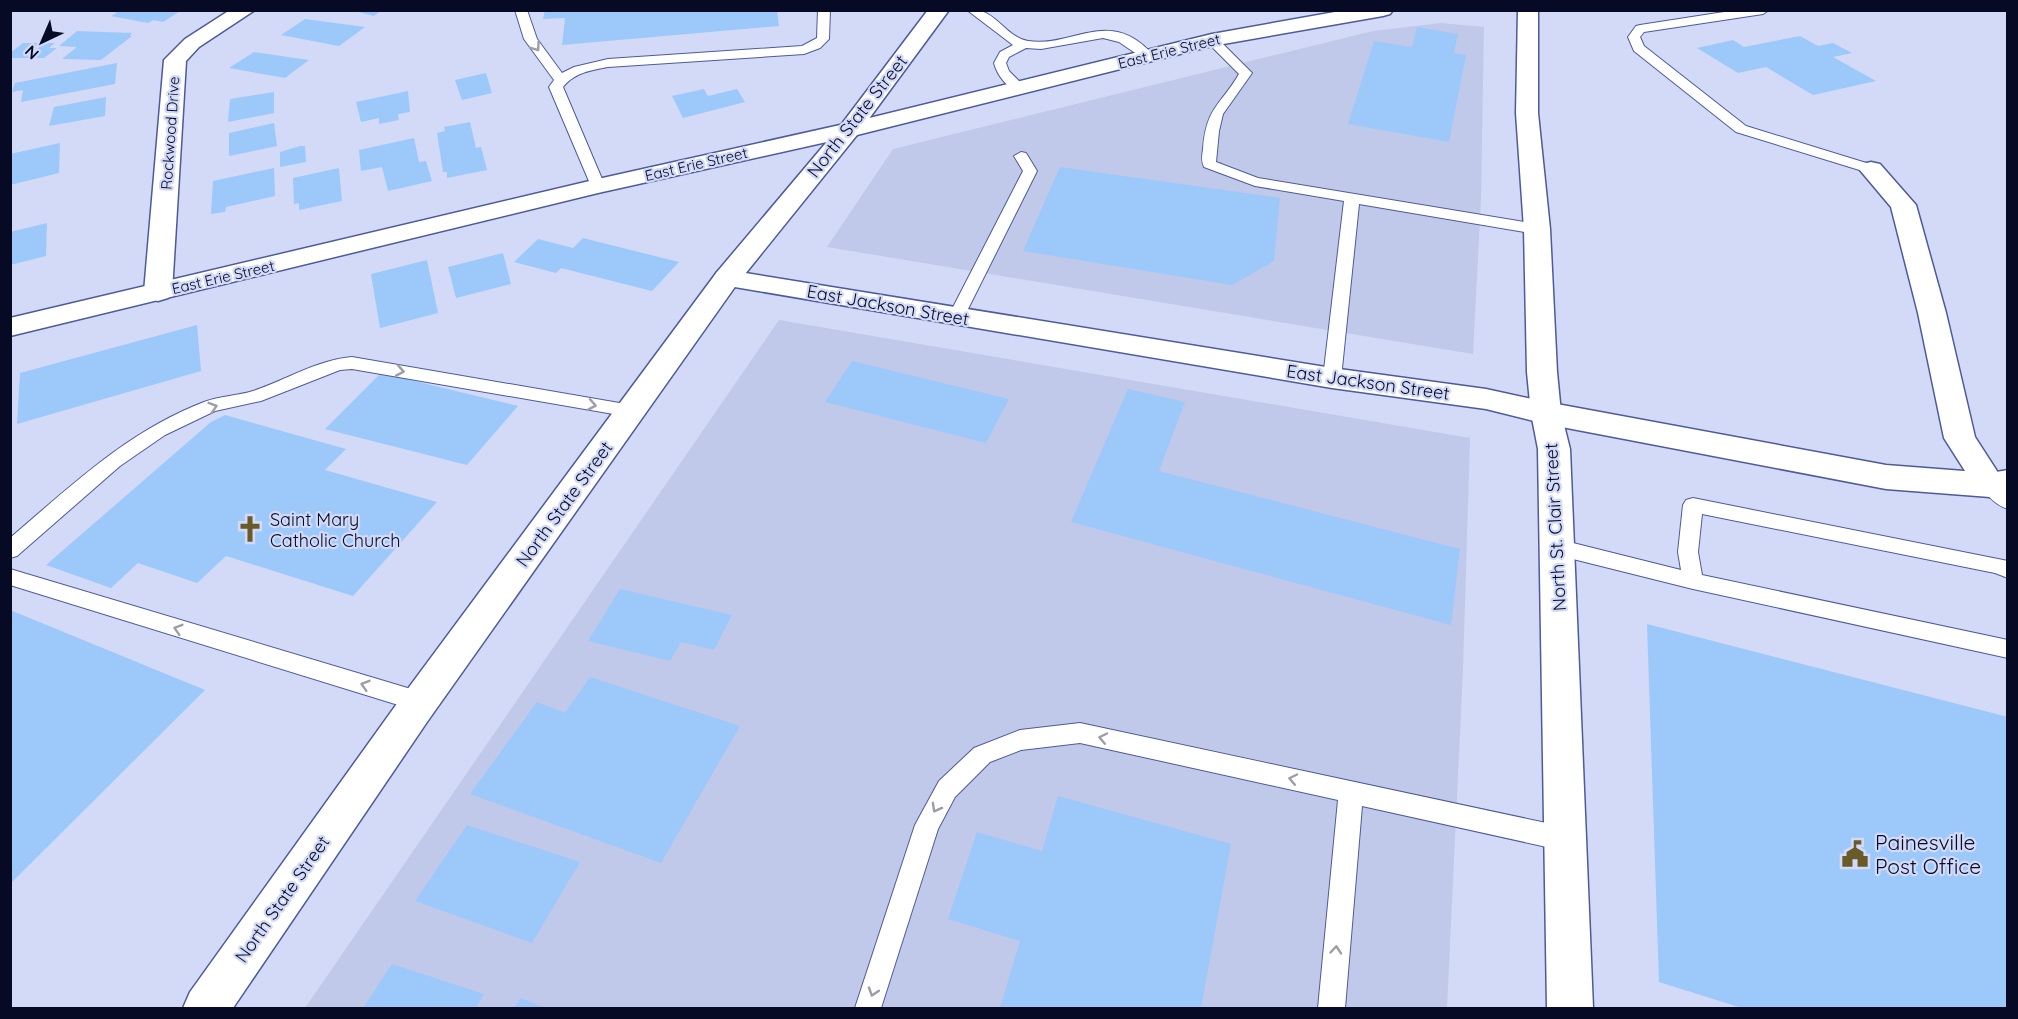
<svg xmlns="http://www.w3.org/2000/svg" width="2018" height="1019" font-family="Quicksand,sans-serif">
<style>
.built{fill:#c0c9e9}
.building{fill:#9dc8fa}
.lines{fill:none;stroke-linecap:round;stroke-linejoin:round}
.lane-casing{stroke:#4d5a9b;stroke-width:2}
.street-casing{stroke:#4d5a9b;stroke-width:3}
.secondary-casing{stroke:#4d5a9b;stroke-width:3}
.primary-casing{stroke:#4d5a9b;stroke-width:3}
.lane{fill:#fff;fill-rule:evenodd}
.street{fill:#fff;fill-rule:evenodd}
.secondary{fill:#fff;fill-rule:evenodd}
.primary{fill:#fff;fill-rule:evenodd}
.oneway{stroke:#9c9da7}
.labels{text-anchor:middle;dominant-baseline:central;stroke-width:4.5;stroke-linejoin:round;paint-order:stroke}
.far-street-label{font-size:15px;fill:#070a24;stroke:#d2daf8}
.street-label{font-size:18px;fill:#070a24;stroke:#d2daf8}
.poi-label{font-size:18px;fill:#070a24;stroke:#d2daf8;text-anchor:start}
.near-poi-label{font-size:21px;fill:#070a24;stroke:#d2daf8;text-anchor:start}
</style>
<rect width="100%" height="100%" fill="#d2daf8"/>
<path class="built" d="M1441,23L1484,27L1481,199L1473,354L827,247L893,149L1373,31Z
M779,320L1470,438L1463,670L1447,1008H305Z"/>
<path class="building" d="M110,10H182L163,22L153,20L148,23L111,16L117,13Z
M351,10H382L374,16Z
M545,10H777L779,26L562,45L565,18L543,19Z
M305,19L365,27L339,46L281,35Z
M1417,27L1458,34L1454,53L1466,55L1449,142L1348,124L1374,41L1412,47Z
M77,31L132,33L130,36H132L101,60L62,59L77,47L59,46Z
M1800,36L1818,46L1833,43L1852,53L1833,57L1876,81L1813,95L1766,67L1738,73L1697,48L1733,40L1744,47Z
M23,43H55L49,48H57L44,58H10V53Z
M254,52L309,60L285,78L229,68Z
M117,63L115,84L21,102L23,90L12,92L15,83Z
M486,73L492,93L462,100L455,80Z
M704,89L708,96L737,89L745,102L683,118L672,96Z
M408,91L410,112L398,114L399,120L379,124V118L361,122L356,102Z
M274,92V113L228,122L230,99Z
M106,97L105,116L49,126L54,107Z
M470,122L476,148L481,147L487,170L447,178V172H443L437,133L445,131L444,127Z
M274,123L277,146L229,156V133Z
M414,138L419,162L426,161L432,181L388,191L382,167L361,171L359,150Z
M60,143L59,173L10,185V154Z
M300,146H305L306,162L280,167V152Z
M1060,167L1280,198L1274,261L1232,285L1023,251Z
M274,168L275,196L226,207L225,212L211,214L213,181Z
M339,168L342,201L299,210V203L294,204L293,178Z
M47,223L46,256L10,265V232Z
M583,238L679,262L652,291L561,268L556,273L514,262L538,239L573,248Z
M503,253L511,284L456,298L448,267Z
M427,260L438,313L380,328L371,274Z
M197,325L201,371L17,424L20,373Z
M852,361L1009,399L986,443L825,402Z
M381,373L518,406L467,465L325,429Z
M1128,389L1185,402L1159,471L1460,549L1451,625L1071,522Z
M225,415L346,449L325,470L437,502L353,596L226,556L197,583L138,563L111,588L46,565L211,422Z
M620,589L732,615L714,650L681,642L670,661L588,641Z
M10,610L205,690L10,884Z
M1647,624L2008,717V1008H1742L1659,982Z
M590,677L740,726L661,863L470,794L537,702L565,713Z
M1058,796L1231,844L1201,1008H1000L1020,941L948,919L977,832L1042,851Z
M467,825L580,862L532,943L415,901Z
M392,964L484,994L476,1008H363Z
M521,998L545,1008H514Z"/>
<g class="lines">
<defs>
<path id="lane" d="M515,10H527L537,39L562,73L574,67L608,59L802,46L817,38L818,10H830L829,39L820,48L804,54L608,67C591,70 574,73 563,87L605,186L598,190L591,186L549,87L554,80L524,39Z
M967,10C971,10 978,9 981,11C998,16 1009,38 1028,41C1074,48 1110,5 1154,56L1148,60L1144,59L1119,42L1103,38L1041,49L1026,48L1009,57L1006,63L1009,71L1026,88L1019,92C1007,88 997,75 994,63L1000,52L1013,45Z
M1737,10H1769L1763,14L1644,32L1640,37L1644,46L1746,126L1876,166L1878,169L1876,172H1866L1736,132L1634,51L1628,37L1636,26L1640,25Z
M1212,36L1216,37L1252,73L1223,114L1219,131L1216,162L1258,178L1537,224L1545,229L1537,234L1359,204L1341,378L1338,382H1326L1323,378L1344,201L1255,186L1204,167C1201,161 1202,155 1203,149C1206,107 1221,105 1239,74L1208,43L1206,40Z
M1021,152L1026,153L1037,171L962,321H950L948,317L1023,171L1014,156Z
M352,357L631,405L637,407L640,411L637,415L631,417L352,369L340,370L261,401L215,411L165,435L120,466L17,556L10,558V538C71,486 128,431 204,402C219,396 237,396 253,391C286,380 317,360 352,357Z
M1990,478L1997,480L2008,490V509C1997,506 1986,495 1980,485L1983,480Z
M1693,498L2008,561V578L1995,573L1702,514L1698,552L1702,575L2008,640V658L1693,589L1557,555L1550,553L1547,547L1550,541L1557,539L1681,570L1678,552L1683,505L1686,500Z
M10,569L421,692L429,695L432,702L429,709L421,712L10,585Z
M1080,723L1565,827L1574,831L1577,839L1574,847L1565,851L1362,806L1345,1008H1318L1338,800L1080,743L1021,750L990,762L955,797L938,829L881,1008H855L915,825L939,781L974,748L1020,730Z"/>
<path id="street" d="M230,10H255L199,47L186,61L172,292L168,298L158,301L148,298L144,292L164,60L185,39Z
M1518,10H1538V113L1550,229L1557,372L1561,413L1570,449L1593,1008H1547L1538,449L1531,413L1527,372L1524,229L1516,113Z
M849,123L857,125L861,130L737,284L427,722L233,1008H183L190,992L401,698L717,272L841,125Z
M1871,162L1880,164L1916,205L1946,313L1975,437L2006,485L2001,493L1990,497L1979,493L1944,438L1918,313L1891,207L1859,169L1862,164Z"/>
<path id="secondary" d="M928,10H949L857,135L849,137L841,135L837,130L841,125Z
M727,270L1332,368L1486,389L1546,402L1886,465L1990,473L2008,470V494L1990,497L1886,489L1546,424L1486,409L1332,388L717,284L713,278L717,272Z"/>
<path id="primary" d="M1346,10H1393L1390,14L1383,16L1212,46L849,137L598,193L10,336V318L598,179L849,123L1212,34Z"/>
</defs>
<use href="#lane" class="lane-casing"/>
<use href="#street" class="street-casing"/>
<use href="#secondary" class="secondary-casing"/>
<use href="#primary" class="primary-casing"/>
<use href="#lane" class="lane"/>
<use href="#street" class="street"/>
<use href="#secondary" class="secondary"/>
<use href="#primary" class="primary"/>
</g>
<defs><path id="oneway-chevron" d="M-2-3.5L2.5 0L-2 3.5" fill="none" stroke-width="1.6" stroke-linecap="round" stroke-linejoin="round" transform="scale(1.5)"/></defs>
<g class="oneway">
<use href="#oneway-chevron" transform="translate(536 47) rotate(55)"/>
<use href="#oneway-chevron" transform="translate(400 371) rotate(10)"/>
<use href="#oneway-chevron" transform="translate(592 405) rotate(10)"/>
<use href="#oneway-chevron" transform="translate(213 407) rotate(-17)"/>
<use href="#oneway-chevron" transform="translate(178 629) rotate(-163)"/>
<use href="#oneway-chevron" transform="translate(365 685) rotate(-163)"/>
<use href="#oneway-chevron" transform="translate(1103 738) rotate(-168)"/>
<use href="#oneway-chevron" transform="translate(1293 779) rotate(-168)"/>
<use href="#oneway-chevron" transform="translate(936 808) rotate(119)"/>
<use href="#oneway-chevron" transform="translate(1336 950) rotate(-85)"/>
<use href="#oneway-chevron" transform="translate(873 992) rotate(108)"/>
</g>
<defs>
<symbol id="church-bare" viewBox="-9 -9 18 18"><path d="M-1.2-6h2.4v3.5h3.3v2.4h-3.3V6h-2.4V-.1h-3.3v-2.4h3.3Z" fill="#6a5a28" stroke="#d2daf8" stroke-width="2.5" paint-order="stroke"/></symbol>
<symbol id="civic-bare" viewBox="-9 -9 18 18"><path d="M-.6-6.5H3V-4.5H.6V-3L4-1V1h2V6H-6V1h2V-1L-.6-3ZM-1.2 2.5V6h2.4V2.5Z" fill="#6a5a28" stroke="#d2daf8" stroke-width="2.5" paint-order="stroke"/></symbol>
</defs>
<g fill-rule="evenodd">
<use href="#church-bare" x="231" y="510" width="38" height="38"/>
<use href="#civic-bare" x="1836" y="835" width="38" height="38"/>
</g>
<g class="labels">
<g class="far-street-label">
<text transform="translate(1169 51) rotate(-14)">East Erie Street</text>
<text transform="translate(170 133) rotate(-86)">Rockwood Drive</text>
<text transform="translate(696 164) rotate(-13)">East Erie Street</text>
<text transform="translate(223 277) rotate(-13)">East Erie Street</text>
</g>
<g class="street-label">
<text transform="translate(857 116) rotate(-52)">North State Street</text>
<text transform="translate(888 305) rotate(10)">East Jackson Street</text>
<text transform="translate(1368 382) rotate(8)">East Jackson Street</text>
<text transform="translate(564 504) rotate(-54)">North State Street</text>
<text transform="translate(1555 527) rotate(-93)">North St. Clair Street</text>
<text transform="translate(282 899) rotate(-55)">North State Street</text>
</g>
<g class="poi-label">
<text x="270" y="519">Saint Mary<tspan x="270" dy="21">Catholic Church</tspan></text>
</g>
<g class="near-poi-label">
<text x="1875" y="842">Painesville<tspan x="1875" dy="24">Post Office</tspan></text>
</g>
</g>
<rect width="2018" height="1019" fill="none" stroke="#070a24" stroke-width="24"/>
<g transform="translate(42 42) rotate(224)" stroke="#d2daf8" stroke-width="4.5" paint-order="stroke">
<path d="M0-4.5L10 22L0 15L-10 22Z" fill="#070a24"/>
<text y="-9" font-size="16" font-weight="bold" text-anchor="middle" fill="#070a24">N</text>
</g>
</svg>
